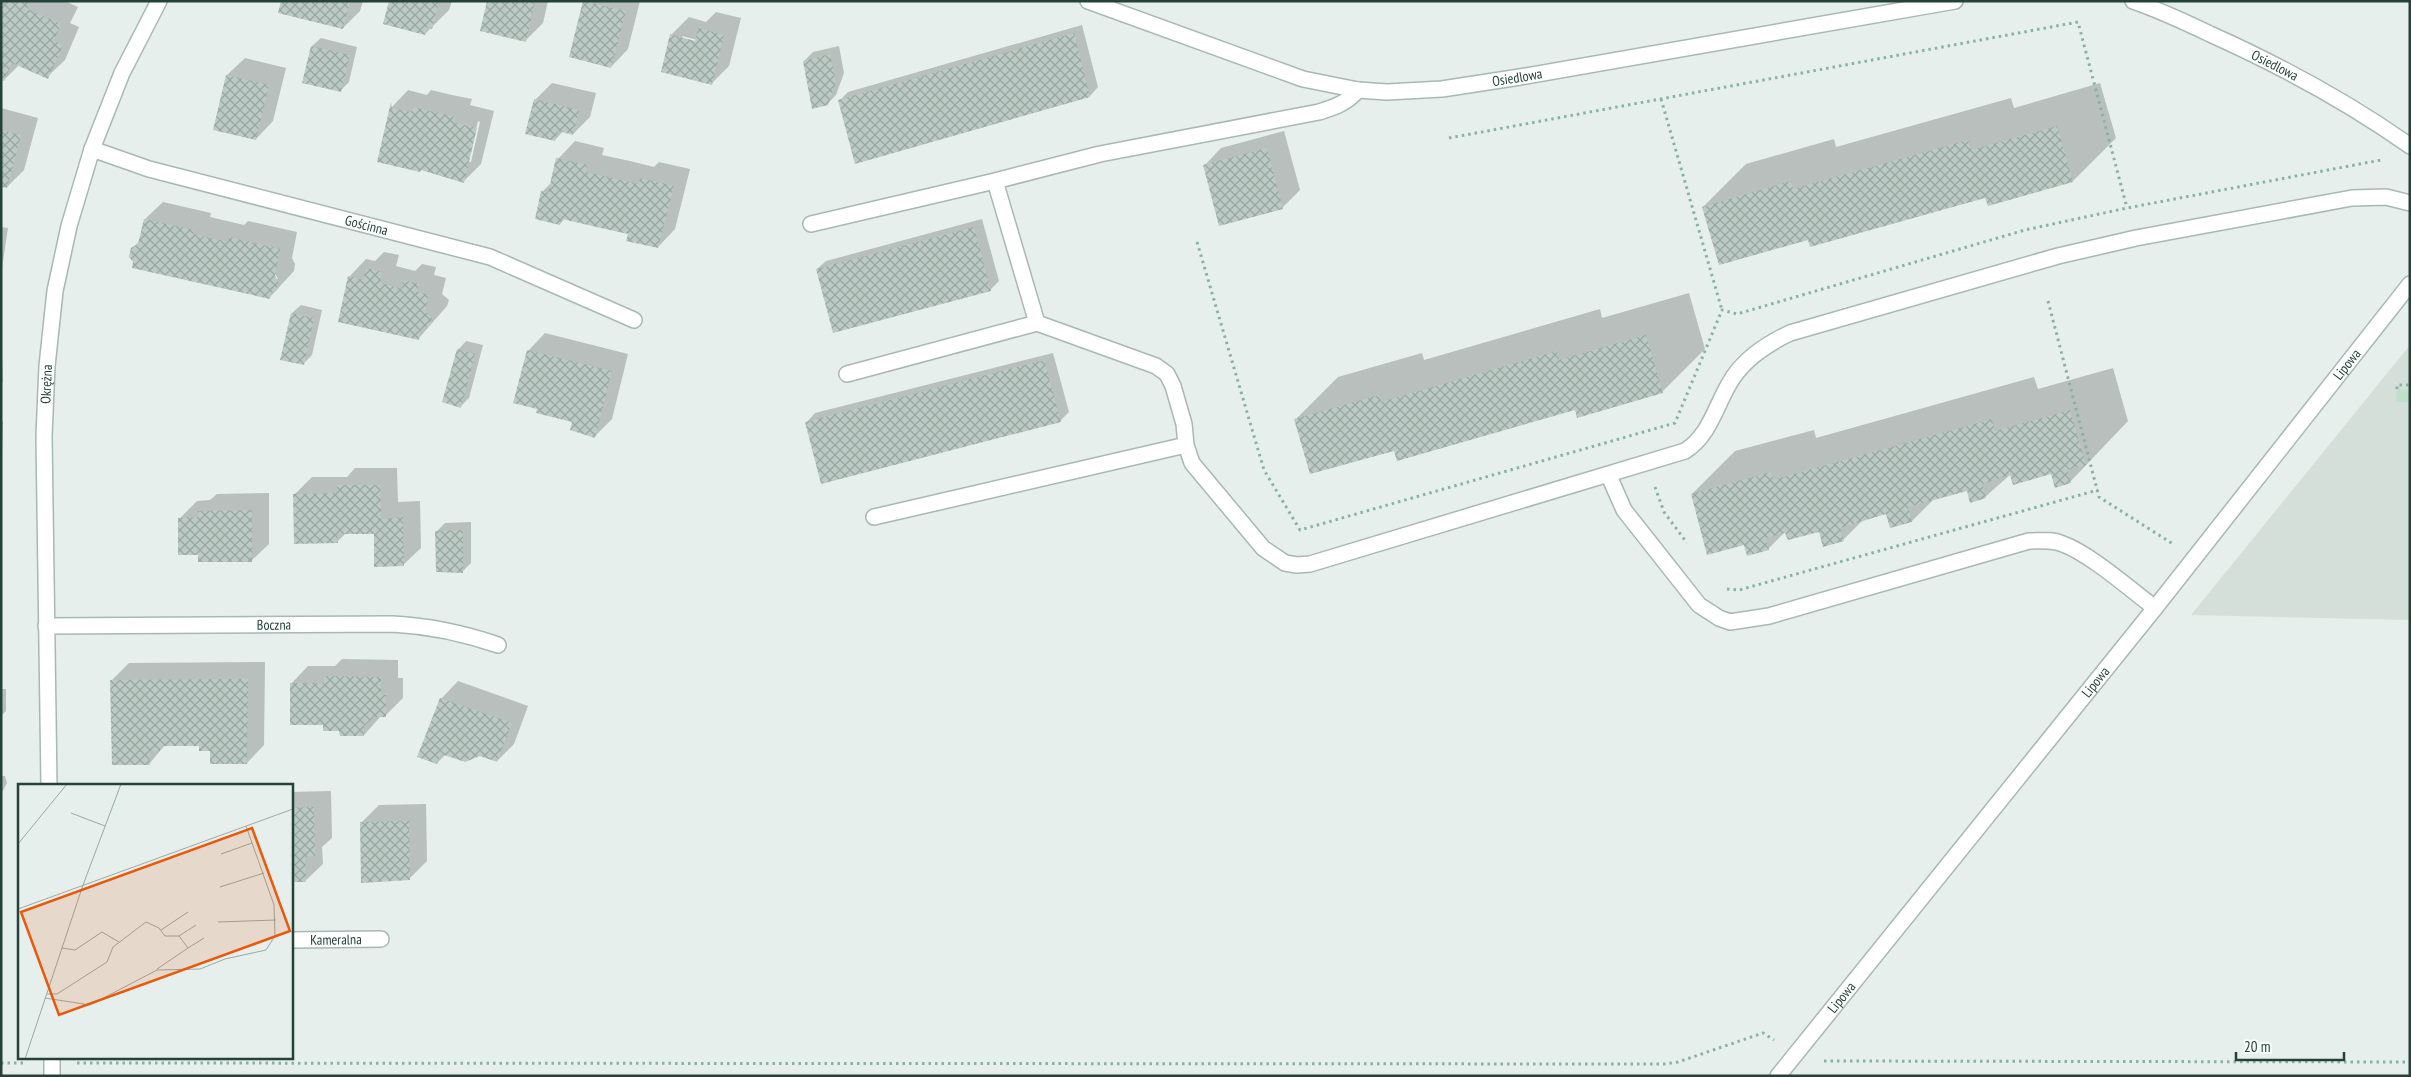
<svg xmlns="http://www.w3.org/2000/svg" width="2411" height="1077" font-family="'PT Sans Narrow',sans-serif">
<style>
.built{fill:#d4dfda}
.park{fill:#bfe0c8}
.shadow{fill:#0003;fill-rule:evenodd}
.building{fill:url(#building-cross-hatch)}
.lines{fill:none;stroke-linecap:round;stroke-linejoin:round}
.lane-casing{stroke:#a8b8b2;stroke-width:18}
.street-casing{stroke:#a8b8b2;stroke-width:18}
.path{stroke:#86b3a5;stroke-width:3;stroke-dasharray:2.5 4;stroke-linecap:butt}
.lane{stroke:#fff;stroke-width:15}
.street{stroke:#fff;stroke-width:15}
.labels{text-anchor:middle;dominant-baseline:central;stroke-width:4;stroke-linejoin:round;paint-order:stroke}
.street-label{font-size:14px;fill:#24423a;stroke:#f7fbf9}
.inset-road{fill:none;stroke:#98aaa4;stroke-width:1}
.view{fill:#e8590c;fill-opacity:0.15;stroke:#e8590c;stroke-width:2.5}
.inset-edge{fill:none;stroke:#24423a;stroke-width:2.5}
</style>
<defs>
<pattern id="building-cross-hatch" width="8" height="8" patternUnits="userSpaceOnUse" patternTransform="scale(1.25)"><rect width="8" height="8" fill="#bbcac4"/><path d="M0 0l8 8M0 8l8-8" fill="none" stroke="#98a6a0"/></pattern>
</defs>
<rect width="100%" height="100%" fill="#e6efeb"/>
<path class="built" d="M2410,345V620L2191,615Z"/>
<path class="park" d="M2397,389L2410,390V402H2396Z"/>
<path class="shadow" d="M1,1H65L78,7L70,23L79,27L65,60L47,77L19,65L4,80Z
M282,1H363L360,11L343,28Z
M390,1H452L449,10L425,34Z
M488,1H548L543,23L526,40Z
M585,1H640L628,49L611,67L571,57Z
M716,12L741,18L729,66L712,83L671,35L689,17L706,22ZM682,36L701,41V43L682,38Z
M1082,25L1098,87L1090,96L839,101L848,92Z
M321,38L357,47L349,82L340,91L312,46Z
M839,46L844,73L836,95L827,104L804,61L813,52Z
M245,58L286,68L273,121L256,139L227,75Z
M552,83L596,93L590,117L573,134L563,131L555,140L535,100Z
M2100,83L2116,138L2073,181L1988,205L1986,196L1808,239L1703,207L1746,164L1834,139L1836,147L2011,98L2014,108Z
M408,90L427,95L431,90L452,95L472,99L470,105L494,111L481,164L464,181L421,169L391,108ZM478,121L480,122L471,162H468Z
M1,108L38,118L24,170L7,187L1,186Z
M1284,131L1300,190L1282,208L1204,166L1221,148Z
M575,141L604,148L602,155L630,161L654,167L659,162L690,169L675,229L658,247L629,233L565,218L560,224L542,192L552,182L558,159Z
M163,202L211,213L210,217L244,225L248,221L297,232L292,258L295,264L294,271L270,297L132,248L140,241L145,219ZM273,270L278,279H276Z
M982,219L999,281L990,290L817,269L826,261Z
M1,227L8,228L1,275Z
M384,252L399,255L396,266L415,271L422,264L436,267L434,275L446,278L442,294L449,300L447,306L419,338L349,277L366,259L375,261Z
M1689,293L1705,349L1662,392L1576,408L1394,449L1295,420L1338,377L1422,353L1424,360L1600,309L1602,318Z
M301,305L322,310L312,355L303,364L292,313Z
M1,329L3,382L1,384Z
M545,333L628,354L612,419L595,436L574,421L539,408L528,351Z
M466,341L483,345L469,398L461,406L458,350Z
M1053,353L1069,412L1060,421L807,422L815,413Z
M2113,368L2128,421L2070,482L2052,473L2011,474L1985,497L1967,489L1934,499L1912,521L1887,513L1864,519L1843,540L1819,530L1786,531L1768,549L1745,544L1692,494L1735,451L1814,430L1816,438L2034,377L2038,389Z
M1,421H3L1,490Z
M355,468H397L398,502L420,501L421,548L403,565L375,532L346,533L337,542L294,495L312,477H347Z
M269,493V544L251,561L199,553L179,519L197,501L210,500L217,494Z
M471,522V563L463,571L436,532L445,523Z
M342,659L398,660V678H403V698L385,716H381L364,735L325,723L291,684L308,666H335Z
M265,662L264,745L247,763L200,745L166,744L149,764L111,681L129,663Z
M458,681L528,706L514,744L497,761L480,754H446L437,763L441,699Z
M1,689H6V711L1,716Z
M1,776H5L7,783L1,794Z
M331,791L332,838L322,847L323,864L305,881H291V792Z
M426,804L427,861L409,879L362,822L379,805Z"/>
<path class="building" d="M1,1H27L29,6L27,9L61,24L54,41L63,45L48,79L12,63L4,81L1,80Z
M281,1H350L343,29L278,13Z
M389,1H439L432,29L427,27L425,35L383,24Z
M487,1H535L526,42L480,31Z
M583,1L626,11L611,68L569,57Z
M698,28L724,35L712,85L661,72L670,34L695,41Z
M1074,33L1090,97L855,164L838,100Z
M311,46L350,55L341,92L302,83Z
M830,54L836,82L828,105L812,109L803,61Z
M226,75L269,85L256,140L213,130Z
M534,99L579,110L573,135L558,131L555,141L525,134Z
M391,102L392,108L411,112L413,107L455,117L454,123L477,128L464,183L421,170L420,172L377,162Z
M2057,126L2073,182L1988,206L1985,198L1810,247L1808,240L1719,265L1702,207L1791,181L1793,189L1968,140L1971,150Z
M1,130L21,135L7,188L1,187Z
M1267,148L1283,209L1219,226L1203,165Z
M556,158L587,165L586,172L612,178L639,184L640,178L674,186L658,248L626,241L628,234L601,228L562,219L560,225L535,219L541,191L548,193Z
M144,219L194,230L193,234L228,242L229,237L280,249L275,276L278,281L277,290L271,293L270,299L132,268L133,262L129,257L131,248L138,244Z
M974,227L991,291L833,333L816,269Z
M366,268L382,272L380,283L402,289L403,280L419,284L417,292L429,295L425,311L432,318L430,325L421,329L419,340L338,322L348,276L363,280Z
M291,313L314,318L304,365L280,360Z
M1646,335L1663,393L1577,418L1575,410L1397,461L1394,451L1310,474L1294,419L1379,395L1381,402L1557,351L1559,360Z
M457,349L475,354L461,408L442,402Z
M527,350L612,371L595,438L570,430L572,422L536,413L537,409L513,403Z
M1044,360L1061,422L821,484L805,422Z
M2070,410L2086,465L2067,470L2071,483L2055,488L2051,474L2013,485L2010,475L1982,484L1986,498L1970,503L1967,491L1908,507L1912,522L1890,528L1886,514L1840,528L1844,541L1823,547L1819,532L1788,540L1785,533L1766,538L1769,550L1747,556L1744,545L1707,555L1691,494L1771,472L1773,480L1992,419L1995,431Z
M337,485H380L381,519L403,517L404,566L374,567V534H337L338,543L294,544L293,494L337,493Z
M252,510V562H198V555H178V518L198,517V511Z
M463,530V573L436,572L435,531Z
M324,676L381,677V695H386V717H374L364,726V736H340L339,731H323V725H290V683H324Z
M248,679L247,764H210V751H199V746H160V751H149L150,765H112L110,680Z
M440,698L512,723L497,762L480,756L465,762L441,754L437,764L417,757Z
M314,807L315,856L305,857L306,882H291V808Z
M409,821L410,880L361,883L360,822Z"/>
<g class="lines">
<defs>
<path id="lane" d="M1358,90C1347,103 1335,107 1319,112L1100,154L995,181L1037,323L1156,366L1167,374L1173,386L1184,424L1186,445L1192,463L1263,548L1285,563L1297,565L1310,564L1685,451C1709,436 1715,408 1729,384C1742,360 1765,345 1790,333L2058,256L2136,238L2352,198L2386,197L2410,203
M811,224L995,181
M847,374L1037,323
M1609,476L1624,510L1699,605L1719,618L1730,622L1769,616L2029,541C2041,541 2052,539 2063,544C2090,554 2130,589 2155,608
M874,517L1186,445"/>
<g id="street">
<path id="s1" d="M1088,1L1303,79L1358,90L1387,92L1442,89L1520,77L1955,1"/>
<path id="s2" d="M2133,1C2159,10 2185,22 2210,34C2279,65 2348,102 2410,146"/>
<path id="s3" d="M92,149L149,169L490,257L634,320"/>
<path id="s4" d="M46,626L393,624C430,626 463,633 498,645"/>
<path id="s5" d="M49,786L44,436L47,366L55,291L69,226L92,149L122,73L159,1"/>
<path id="s6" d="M291,940L381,939"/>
<path d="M52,1058V1076"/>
<path id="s7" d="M1778,1076L2155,608L2410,284"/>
</g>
</defs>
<use href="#lane" class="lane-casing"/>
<use href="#street" class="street-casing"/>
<path class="path" d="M1661,99L1722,310
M1449,138L2078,22L2127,208
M1197,242L1264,470L1300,530L1675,423L1722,310L1737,314L2025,230L2127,208L2381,160
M2048,301L2099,497L2173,544
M2397,389V385H2410
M1655,487L1664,512L1687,543
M1727,589L1739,590L2098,490
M1824,1061L2410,1062
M1,1063H26
M77,1063L1664,1064L1678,1062L1763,1033L1774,1040"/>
<use href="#lane" class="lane"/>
<use href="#street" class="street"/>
</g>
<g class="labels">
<g class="street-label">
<text stroke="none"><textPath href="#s2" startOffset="156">Osiedlowa</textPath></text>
<text stroke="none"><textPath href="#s1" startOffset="445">Osiedlowa</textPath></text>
<text stroke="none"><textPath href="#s3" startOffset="285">Gościnna</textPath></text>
<text stroke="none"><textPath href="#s7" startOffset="911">Lipowa</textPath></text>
<text stroke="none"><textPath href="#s5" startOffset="402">Okrężna</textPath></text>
<text stroke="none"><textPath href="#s4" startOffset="228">Boczna</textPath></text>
<text stroke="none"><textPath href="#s7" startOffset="506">Lipowa</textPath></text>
<text stroke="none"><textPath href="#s6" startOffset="45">Kameralna</textPath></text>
<text stroke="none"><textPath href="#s7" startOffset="101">Lipowa</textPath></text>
</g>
</g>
<g transform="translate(18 784)">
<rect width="275" height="275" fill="#e6efeb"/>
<path class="inset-road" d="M53,29L87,42M0,60L49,0M203,70L234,59M202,103L246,89M0,125L275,25M200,138L258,136M143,146L170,128M161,152L178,141M44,164L57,166L84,148L101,158M170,164L186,154M29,210H39L89,178L95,163L128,138L141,144L147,152H161L170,164L139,185M27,214L72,221L139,186L182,185L207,175L248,166L257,152L256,121L228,42M7,275L65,101L103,0"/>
<path class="view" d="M234,44L272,147L41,231L3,128Z"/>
<rect width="275" height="275" class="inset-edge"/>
</g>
<rect width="2411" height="1077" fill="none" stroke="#24423a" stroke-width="5"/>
<path d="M2236 1052v8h108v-8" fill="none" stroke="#24423a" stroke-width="2.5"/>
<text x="2244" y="1052" font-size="15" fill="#24423a" stroke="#f7fbf9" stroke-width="4" paint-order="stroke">20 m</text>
</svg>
